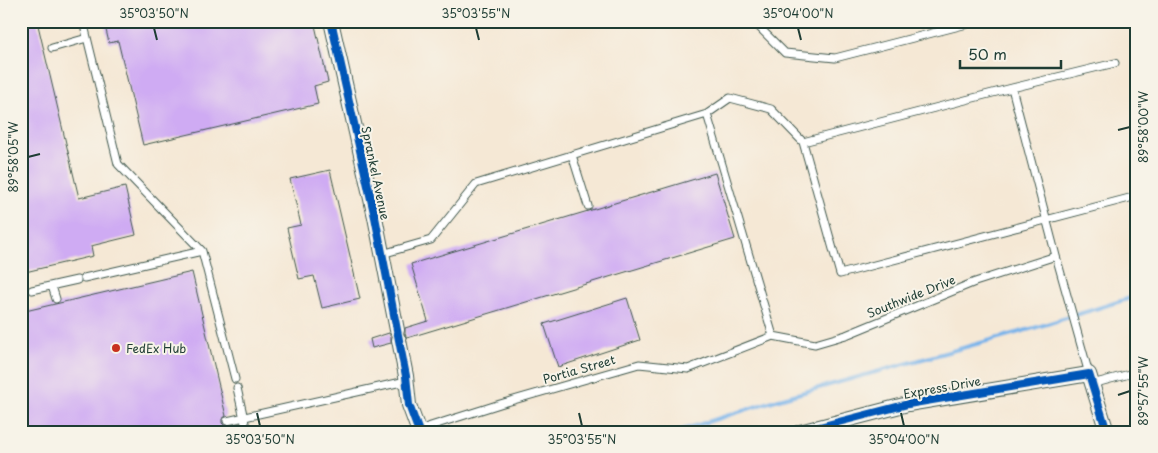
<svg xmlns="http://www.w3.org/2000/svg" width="1158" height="453" font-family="'Playpen Sans',sans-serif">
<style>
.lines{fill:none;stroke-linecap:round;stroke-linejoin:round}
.stream{stroke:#79b4ea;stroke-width:4}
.building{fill:#cfabf3}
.lane-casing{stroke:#3f574c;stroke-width:9}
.street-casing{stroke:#3f574c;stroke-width:16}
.lane{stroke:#fff;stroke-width:7}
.street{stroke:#fff;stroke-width:14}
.cycleway-casing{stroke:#f7f3e8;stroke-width:11}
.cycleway{stroke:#0057b8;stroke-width:8}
.ticks{fill:none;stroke:#1f3d34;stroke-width:2}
.poi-dot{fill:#c8321e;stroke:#f7f3e8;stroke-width:2}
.labels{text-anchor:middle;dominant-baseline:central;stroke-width:4;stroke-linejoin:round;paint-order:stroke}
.street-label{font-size:12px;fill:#1f3d34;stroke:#f7f3e8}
.poi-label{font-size:12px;fill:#1f3d34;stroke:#f7f3e8;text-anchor:start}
.neatline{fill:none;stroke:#1f3d34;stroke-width:2}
.ticks-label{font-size:12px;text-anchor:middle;fill:#1f3d34}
</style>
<rect width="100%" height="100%" fill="#f7f3e8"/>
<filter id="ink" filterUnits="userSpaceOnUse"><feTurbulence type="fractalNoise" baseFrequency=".02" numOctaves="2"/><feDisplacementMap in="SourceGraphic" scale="10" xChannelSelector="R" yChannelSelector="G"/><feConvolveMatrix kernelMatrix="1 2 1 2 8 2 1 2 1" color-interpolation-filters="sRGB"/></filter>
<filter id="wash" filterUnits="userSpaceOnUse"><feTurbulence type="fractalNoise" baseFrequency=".0096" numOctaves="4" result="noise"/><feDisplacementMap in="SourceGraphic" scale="20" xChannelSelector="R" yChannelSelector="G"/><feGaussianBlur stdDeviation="1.12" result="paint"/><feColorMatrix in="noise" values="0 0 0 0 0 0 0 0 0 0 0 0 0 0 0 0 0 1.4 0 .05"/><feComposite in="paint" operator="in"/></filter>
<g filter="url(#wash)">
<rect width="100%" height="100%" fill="#f5e8d5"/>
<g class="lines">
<path class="stream" d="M676,432L779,399L1034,328L1137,296"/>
</g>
<g id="blocks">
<path class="building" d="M21,21H37L79,198L125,187L136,235L91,246L93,256L21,273Z
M104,21H314L328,82L314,86L318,104L143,145L118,41L109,43Z
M330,170L360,299L322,308L314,276L299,279L287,228L301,225L290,179Z
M715,173L735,239L407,338L405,334V328L428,321L411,264Z
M192,272L226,416L222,419V423L225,426H229L230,432H21V312Z
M627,298L640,340L558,367L544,324Z
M389,333L391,336V343L372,348L370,339Z"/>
</g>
</g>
<g filter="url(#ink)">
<use href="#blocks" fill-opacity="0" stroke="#3f574c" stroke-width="1"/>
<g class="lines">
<defs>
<path id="lane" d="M83,21L118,164L202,251L235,379
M753,21L785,53L835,58L979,21
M795,21L803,24L817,21
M52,48L87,38
M707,114L730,98L771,109L803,142L840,274L1137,196
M803,142L1012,88
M572,155L588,206
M382,254L431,240L476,184L707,114L773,336L688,369L639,364L500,404L418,430
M84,278L202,251
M52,286L56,299
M32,290L77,280
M21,293L25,292
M773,336L815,344L846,335L975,282L1056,256
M1137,359L1135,360L1137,368
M1089,374L1056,256L1012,88L1115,63
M1092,384L1137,372
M237,388L247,432
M227,421L406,381"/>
<path id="street" d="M331,21L375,217L397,330
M399,340L406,376L409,405L419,432
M800,432L908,404L1089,374L1107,432"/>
</defs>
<use href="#lane" class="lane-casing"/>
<use href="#street" class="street-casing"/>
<use href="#lane" class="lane"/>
<use href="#street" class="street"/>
<defs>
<path id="cycleway" d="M331,21L375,217L406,376L409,405L419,432
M800,432L908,404L1089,374L1107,432"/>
</defs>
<use href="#cycleway" class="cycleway-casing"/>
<use href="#cycleway" class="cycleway"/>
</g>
</g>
<path class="ticks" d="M154,28L157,40M476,28L479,40M798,28L801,40M1118,130L1130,127M28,157L40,154M1118,395L1130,391M257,413L260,426M579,413L582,426M901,413L904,426"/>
<circle class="poi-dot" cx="116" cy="348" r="5"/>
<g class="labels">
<g class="street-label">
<text transform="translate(376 173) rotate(78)">Sprankel Avenue</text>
<text transform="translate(911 296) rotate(-22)">Southwide Drive</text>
<text transform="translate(579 369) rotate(-16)">Portia Street</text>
<text transform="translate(942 387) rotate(-10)">Express Drive</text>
</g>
<g class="poi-label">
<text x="126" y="348">FedEx Hub</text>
</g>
</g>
<rect width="1158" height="453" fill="none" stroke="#f7f3e8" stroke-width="55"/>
<path d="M960 60v8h101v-8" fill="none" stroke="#1f3d34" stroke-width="2.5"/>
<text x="968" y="60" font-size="15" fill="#1f3d34" stroke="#f7f3e8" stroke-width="4" paint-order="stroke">50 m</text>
<rect x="28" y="28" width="1102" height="398" class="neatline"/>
<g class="ticks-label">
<text x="154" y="18">35°03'50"N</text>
<text x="476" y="18">35°03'55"N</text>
<text x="798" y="18">35°04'00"N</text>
<text transform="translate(1144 127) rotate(-90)" y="4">89°58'00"W</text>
<text transform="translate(14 157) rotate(-90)" y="4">89°58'05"W</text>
<text transform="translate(1144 391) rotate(-90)" y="4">89°57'55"W</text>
<text x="260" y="444">35°03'50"N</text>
<text x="582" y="444">35°03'55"N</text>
<text x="904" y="444">35°04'00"N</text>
</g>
</svg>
